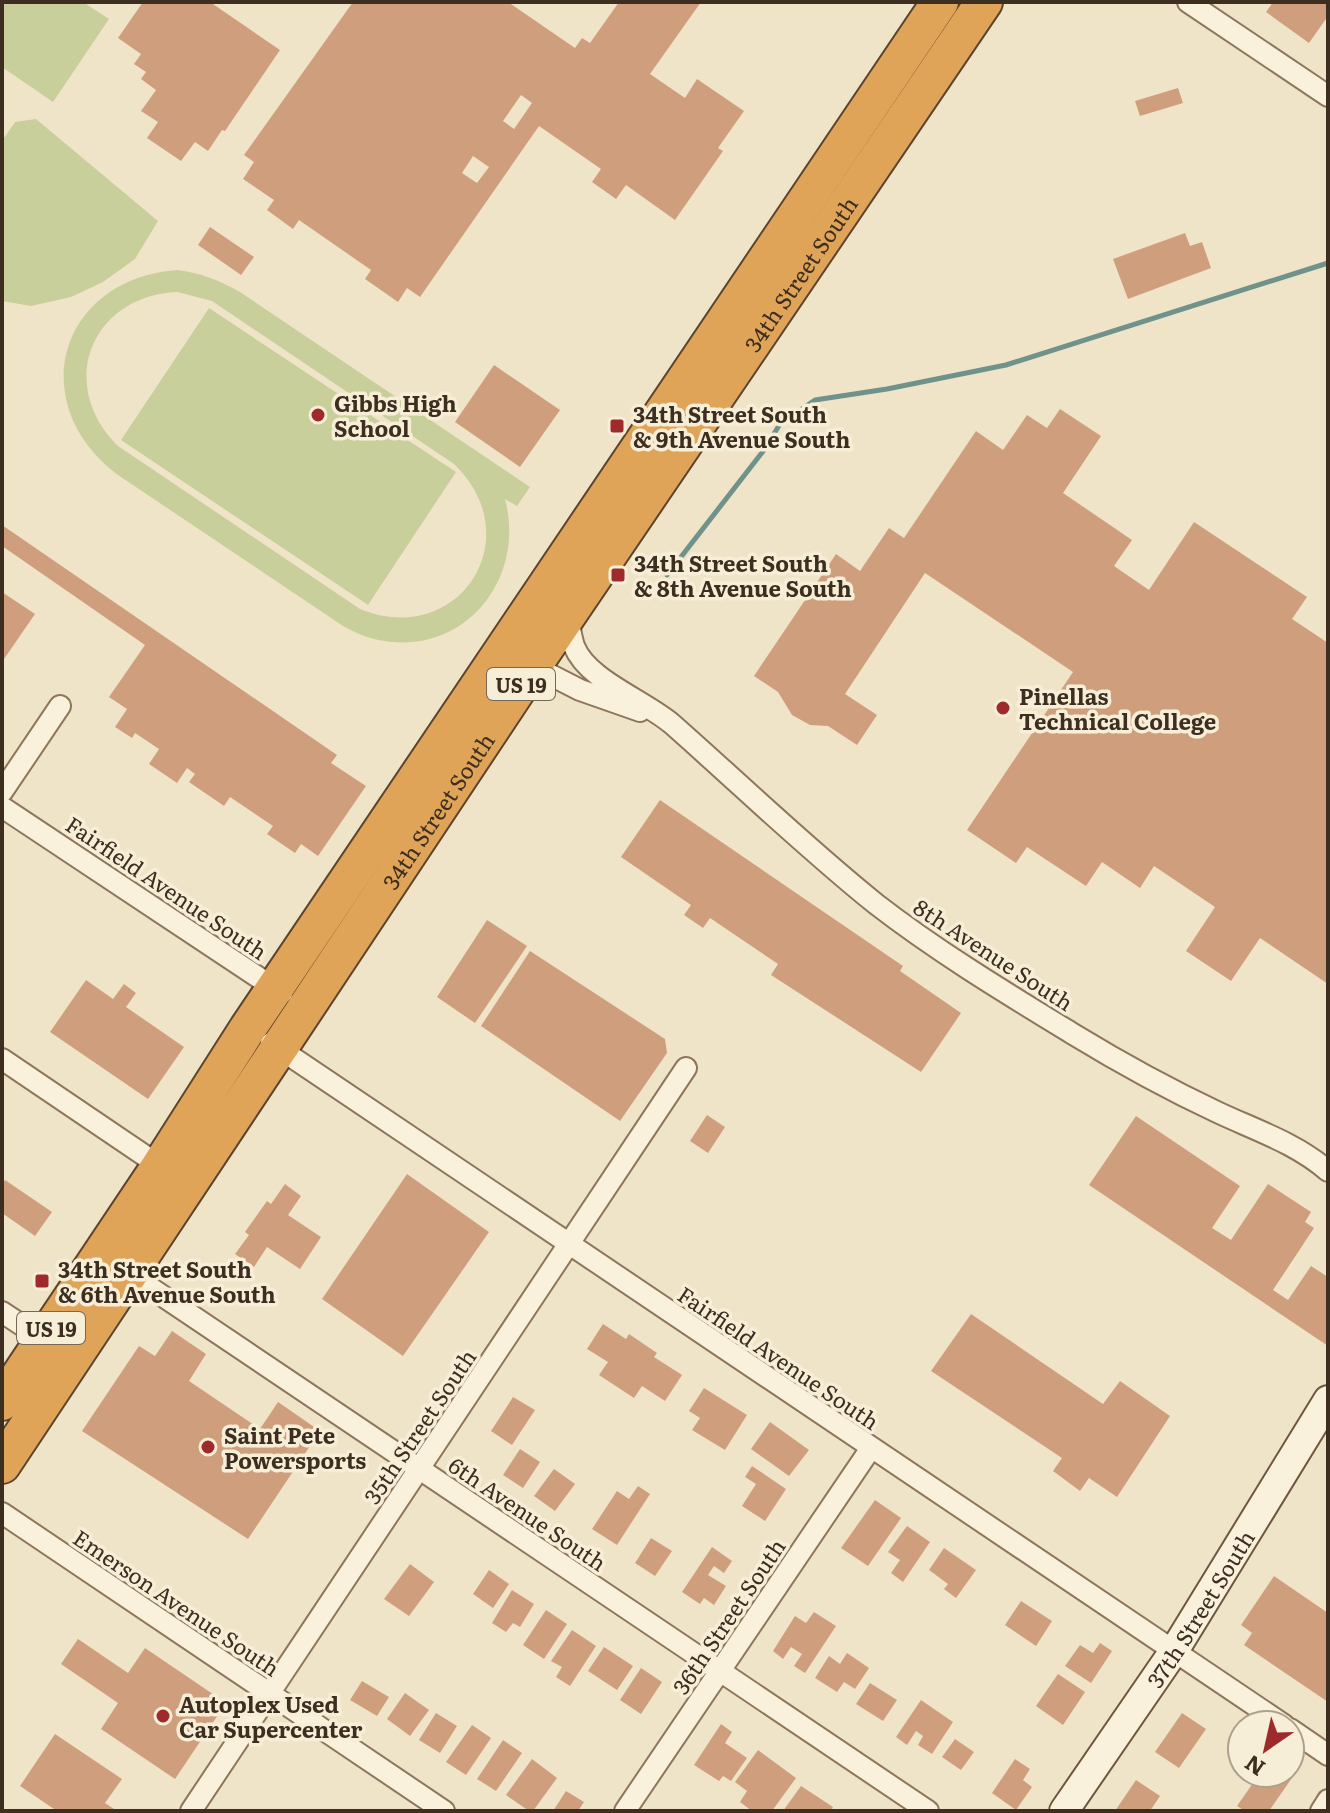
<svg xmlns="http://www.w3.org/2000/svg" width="1330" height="1813" font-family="Literata,serif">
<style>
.green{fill:#c9cf9b;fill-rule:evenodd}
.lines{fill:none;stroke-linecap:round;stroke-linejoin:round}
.stream{stroke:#6f938a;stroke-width:5}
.building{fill:#cf9f7d;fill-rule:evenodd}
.street-casing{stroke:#8d765c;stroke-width:24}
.secondary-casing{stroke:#6f573f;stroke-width:32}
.highway-casing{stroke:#5b4430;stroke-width:40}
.street{stroke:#faf1dc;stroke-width:20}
.secondary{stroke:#faf1dc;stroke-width:28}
.highway{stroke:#e0a458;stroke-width:36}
.poi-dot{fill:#9e2a2b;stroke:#f7eed8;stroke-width:3}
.labels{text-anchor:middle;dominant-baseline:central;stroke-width:7;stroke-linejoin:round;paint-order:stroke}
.shield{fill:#f7eed8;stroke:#756857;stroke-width:2}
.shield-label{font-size:20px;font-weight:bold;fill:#3d2e20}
.street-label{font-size:22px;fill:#3d2e20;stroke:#f7eed8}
.poi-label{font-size:22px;font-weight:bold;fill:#3d2e20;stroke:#f7eed8;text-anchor:start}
</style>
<rect width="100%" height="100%" fill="#f0e4c8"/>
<path class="green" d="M2,2H83L109,19L53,102L2,67Z
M36,119L158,221L135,259L103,282L71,297L31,306L2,301V141L15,122Z
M177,270C201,273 219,280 240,292L530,487L517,506L505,499C526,577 467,654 384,641C369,639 356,633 343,626L118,475C23,404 59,279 177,270ZM177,292L212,301L454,464C531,538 458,649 360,609L118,446C56,385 91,296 177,292Z
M209,308L456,472L368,605L121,440Z"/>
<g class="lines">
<path class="stream" d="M667,575L764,450L780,424L815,400L887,389L1006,365L1328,263"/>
</g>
<path class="building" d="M143,2H210L280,50L225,131L222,130L208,151L195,142L181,161L147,138L158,122L141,111L156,90L141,79L146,72L134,64L141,54L118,38Z
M353,2H508L575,48L582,38L590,43L619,2H701L650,74L685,98L697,79L744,111L718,148L723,151L675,220L626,185L616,199L592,182L601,169L539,126L420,297L407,288L398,302L365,279L371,270L299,220L293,229L267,210L274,200L243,179L254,162L244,155ZM521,95L532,103L514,129L503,121ZM473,156L489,167L477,183L462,173Z
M1273,2H1328V16L1309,43L1266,12Z
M1178,88L1183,103L1140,116L1135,101Z
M210,227L254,257L241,275L198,245Z
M1185,233L1190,246L1202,242L1211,268L1128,299L1113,259Z
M494,365L560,410L520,467L455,422Z
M1060,409L1101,436L1063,493L1132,540L1114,566L1149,590L1194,522L1307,597L1292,619L1328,643V984L1260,938L1231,981L1186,951L1215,907L1154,866L1140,888L1102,862L1086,886L1027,847L1016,863L967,830L1073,672L925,573L845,694L877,715L857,745L828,726L810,725L792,715L778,692L754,676L836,554L860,571L889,528L904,538L976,431L1003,450L1027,415L1047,428Z
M2,525L337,755L331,763L366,786L318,856L301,844L295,853L267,834L273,826L230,797L224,806L189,782L195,774L187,768L177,783L149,764L159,749L135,733L132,738L115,727L127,709L109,697L145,645L2,546Z
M2,592L35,614L2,662Z
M660,800L903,966L900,971L961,1013L921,1072L771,975L778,964L710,918L703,928L684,915L691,905L621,857Z
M487,920L527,946L475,1023L437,997Z
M530,951L665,1039L667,1053L620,1121L481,1026Z
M86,980L113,999L124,984L136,993L126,1007L184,1047L148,1099L50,1032Z
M707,1115L725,1127L708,1153L690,1141Z
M1136,1116L1240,1186L1212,1228L1231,1240L1268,1184L1311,1212L1305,1222L1314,1228L1273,1290L1288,1300L1311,1266L1328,1277V1346L1089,1185Z
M407,1174L489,1232L403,1356L322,1299Z
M5,1180L52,1212L35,1236L2,1213V1185Z
M285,1184L301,1196L288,1215L321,1237L300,1269L267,1247L254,1267L235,1254L249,1235L245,1232L267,1201L271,1204Z
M971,1314L1103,1404L1120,1381L1170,1416L1117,1497L1089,1478L1080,1491L1053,1471L1062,1458L931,1371Z
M603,1324L626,1339L629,1334L657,1353L654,1357L682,1375L665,1401L642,1386L634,1398L599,1375L608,1362L587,1349Z
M172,1331L206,1354L189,1381L260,1429L278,1402L320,1431L248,1539L82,1431L139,1346L155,1356Z
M704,1388L747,1415L725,1450L692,1430L700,1418L689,1411Z
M513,1397L535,1410L512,1445L491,1431Z
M770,1422L809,1450L789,1476L751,1449Z
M520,1449L540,1462L523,1488L503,1475Z
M752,1466L786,1489L765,1521L742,1506L756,1484L745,1477Z
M554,1469L575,1484L555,1511L534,1496Z
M638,1486L650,1494L617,1545L592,1529L617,1491L629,1499Z
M875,1500L901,1518L868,1566L841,1548Z
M907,1526L930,1542L903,1582L891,1573L900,1560L888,1552Z
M651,1538L672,1551L655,1576L635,1563Z
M712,1547L732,1561L724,1573L714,1566L708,1575L726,1586L714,1605L704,1598L700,1604L682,1592Z
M944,1548L976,1570L956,1598L944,1589L948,1584L929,1570Z
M410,1564L434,1582L409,1616L384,1599Z
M489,1570L509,1584L493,1608L473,1594Z
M1274,1576L1328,1613V1702L1244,1645L1252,1633L1241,1625Z
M512,1590L534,1604L520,1627L513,1623L506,1632L492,1623Z
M1021,1601L1052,1621L1036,1646L1005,1625Z
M546,1610L567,1624L544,1659L523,1645Z
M814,1612L836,1626L805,1673L794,1666L802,1654L791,1647L783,1659L773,1651L795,1616L806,1623Z
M572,1630L596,1646L570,1686L556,1677L562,1667L551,1661Z
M78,1639L128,1673L145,1648L226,1703L175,1779L101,1729L118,1703L61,1664Z
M1100,1643L1112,1651L1091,1683L1065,1666L1080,1645L1093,1653Z
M604,1647L633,1666L617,1690L588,1671Z
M847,1653L869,1668L855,1689L844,1682L837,1692L815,1678L829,1656L840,1664Z
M641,1668L662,1682L641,1714L620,1700Z
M1058,1674L1085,1692L1063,1725L1036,1706Z
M362,1681L389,1697L377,1716L350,1700Z
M870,1683L897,1700L883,1721L856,1704Z
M405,1693L429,1710L410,1736L387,1719Z
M921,1700L953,1722L932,1754L918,1745L923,1736L916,1731L907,1745L896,1737Z
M436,1713L457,1726L440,1753L419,1740Z
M1182,1713L1206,1729L1179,1768L1155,1752Z
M721,1724L732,1732L725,1743L747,1758L731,1781L723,1776L719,1781L694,1765Z
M472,1725L491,1738L466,1775L446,1762Z
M55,1734L122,1779L105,1803L117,1811H57L20,1786Z
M955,1739L974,1752L961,1770L942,1757Z
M503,1740L522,1753L496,1791L477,1779Z
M758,1750L796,1778L772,1811H752L740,1802L747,1791L735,1782Z
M532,1759L557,1778L533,1811H529L506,1795Z
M1015,1759L1030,1769L1023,1780L1032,1787L1016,1810L992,1793Z
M1260,1773H1265L1274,1778L1277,1773L1294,1775L1269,1811H1245L1237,1806Z
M1136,1780L1160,1796L1150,1811H1115Z
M801,1786L833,1807L831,1811H783Z
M566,1791L584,1802L578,1811H553Z"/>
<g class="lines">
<defs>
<path id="street" d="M1188,2L1328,96
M567,617C570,626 571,637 574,646C587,680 644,700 672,724C740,784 805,847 876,904C938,952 1006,993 1073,1034C1119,1062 1168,1089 1217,1112C1255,1130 1296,1143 1328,1171
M533,666L580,690L640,711
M2,792L60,706
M2,807L282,993
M271,1043L1284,1725
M2,1059L160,1166
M124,1270L928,1811
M2,1312L52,1345
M2,1513L444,1811
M1290,1729L1328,1755
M191,1811L686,1068
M625,1811L871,1448
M1321,1811L1328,1800"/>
<g id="secondary">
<path id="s1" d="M1064,1811L1174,1651L1328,1400"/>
</g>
<g id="highway">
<path d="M2,1402L160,1166L248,1028L940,2"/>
<path id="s2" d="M2,1465L533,666L984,2"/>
</g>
</defs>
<use href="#street" class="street-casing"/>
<use href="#secondary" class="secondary-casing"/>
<use href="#highway" class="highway-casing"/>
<use href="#street" class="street"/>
<use href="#secondary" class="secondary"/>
<use href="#highway" class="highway"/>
</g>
<g class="poi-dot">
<circle cx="318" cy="415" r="8"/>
<rect x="609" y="418" width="16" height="16" rx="4"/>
<rect x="610" y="567" width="16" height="16" rx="4"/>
<circle cx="1003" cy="708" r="8"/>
<rect x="34" y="1273" width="16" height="16" rx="4"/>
<circle cx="208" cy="1447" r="8"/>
<circle cx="163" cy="1716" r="8"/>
</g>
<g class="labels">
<g class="shield">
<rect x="487" y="668" width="68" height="32" rx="6"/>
<rect x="17" y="1312" width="68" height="32" rx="6"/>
</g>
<g class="shield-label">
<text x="521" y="684">US 19</text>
<text x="51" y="1328">US 19</text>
</g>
<g class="street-label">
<text stroke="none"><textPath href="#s2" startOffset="1434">34th Street South</textPath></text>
<text stroke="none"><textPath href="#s2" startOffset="786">34th Street South</textPath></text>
<text transform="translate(167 887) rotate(34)">Fairfield Avenue South</text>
<text transform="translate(994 954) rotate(33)">8th Avenue South</text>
<text transform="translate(779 1357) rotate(34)">Fairfield Avenue South</text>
<text transform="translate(419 1426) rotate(-56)">35th Street South</text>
<text transform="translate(528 1513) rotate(34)">6th Avenue South</text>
<text transform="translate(177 1602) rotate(34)">Emerson Avenue South</text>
<text stroke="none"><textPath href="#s1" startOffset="244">37th Street South</textPath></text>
<text transform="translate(728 1616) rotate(-56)">36th Street South</text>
</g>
<g class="poi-label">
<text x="334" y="402">Gibbs High<tspan x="334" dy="25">School</tspan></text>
<text x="633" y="413">34th Street South<tspan x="633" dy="25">&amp; 9th Avenue South</tspan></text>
<text x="634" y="562">34th Street South<tspan x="634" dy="25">&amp; 8th Avenue South</tspan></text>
<text x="1019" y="695">Pinellas<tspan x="1019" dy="25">Technical College</tspan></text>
<text x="58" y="1268">34th Street South<tspan x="58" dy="25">&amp; 6th Avenue South</tspan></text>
<text x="224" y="1434">Saint Pete<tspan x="224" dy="25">Powersports</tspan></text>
<text x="179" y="1703">Autoplex Used<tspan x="179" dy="25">Car Supercenter</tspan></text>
</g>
</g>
<rect width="1330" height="1813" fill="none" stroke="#3d2e20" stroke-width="8"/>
<g transform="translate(1266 1749) rotate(214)"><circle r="38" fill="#f7eed8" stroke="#ada18e" stroke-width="2"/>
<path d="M0-6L14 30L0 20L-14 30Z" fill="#9e2a2b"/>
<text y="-12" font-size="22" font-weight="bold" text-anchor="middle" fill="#3d2e20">N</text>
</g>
</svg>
